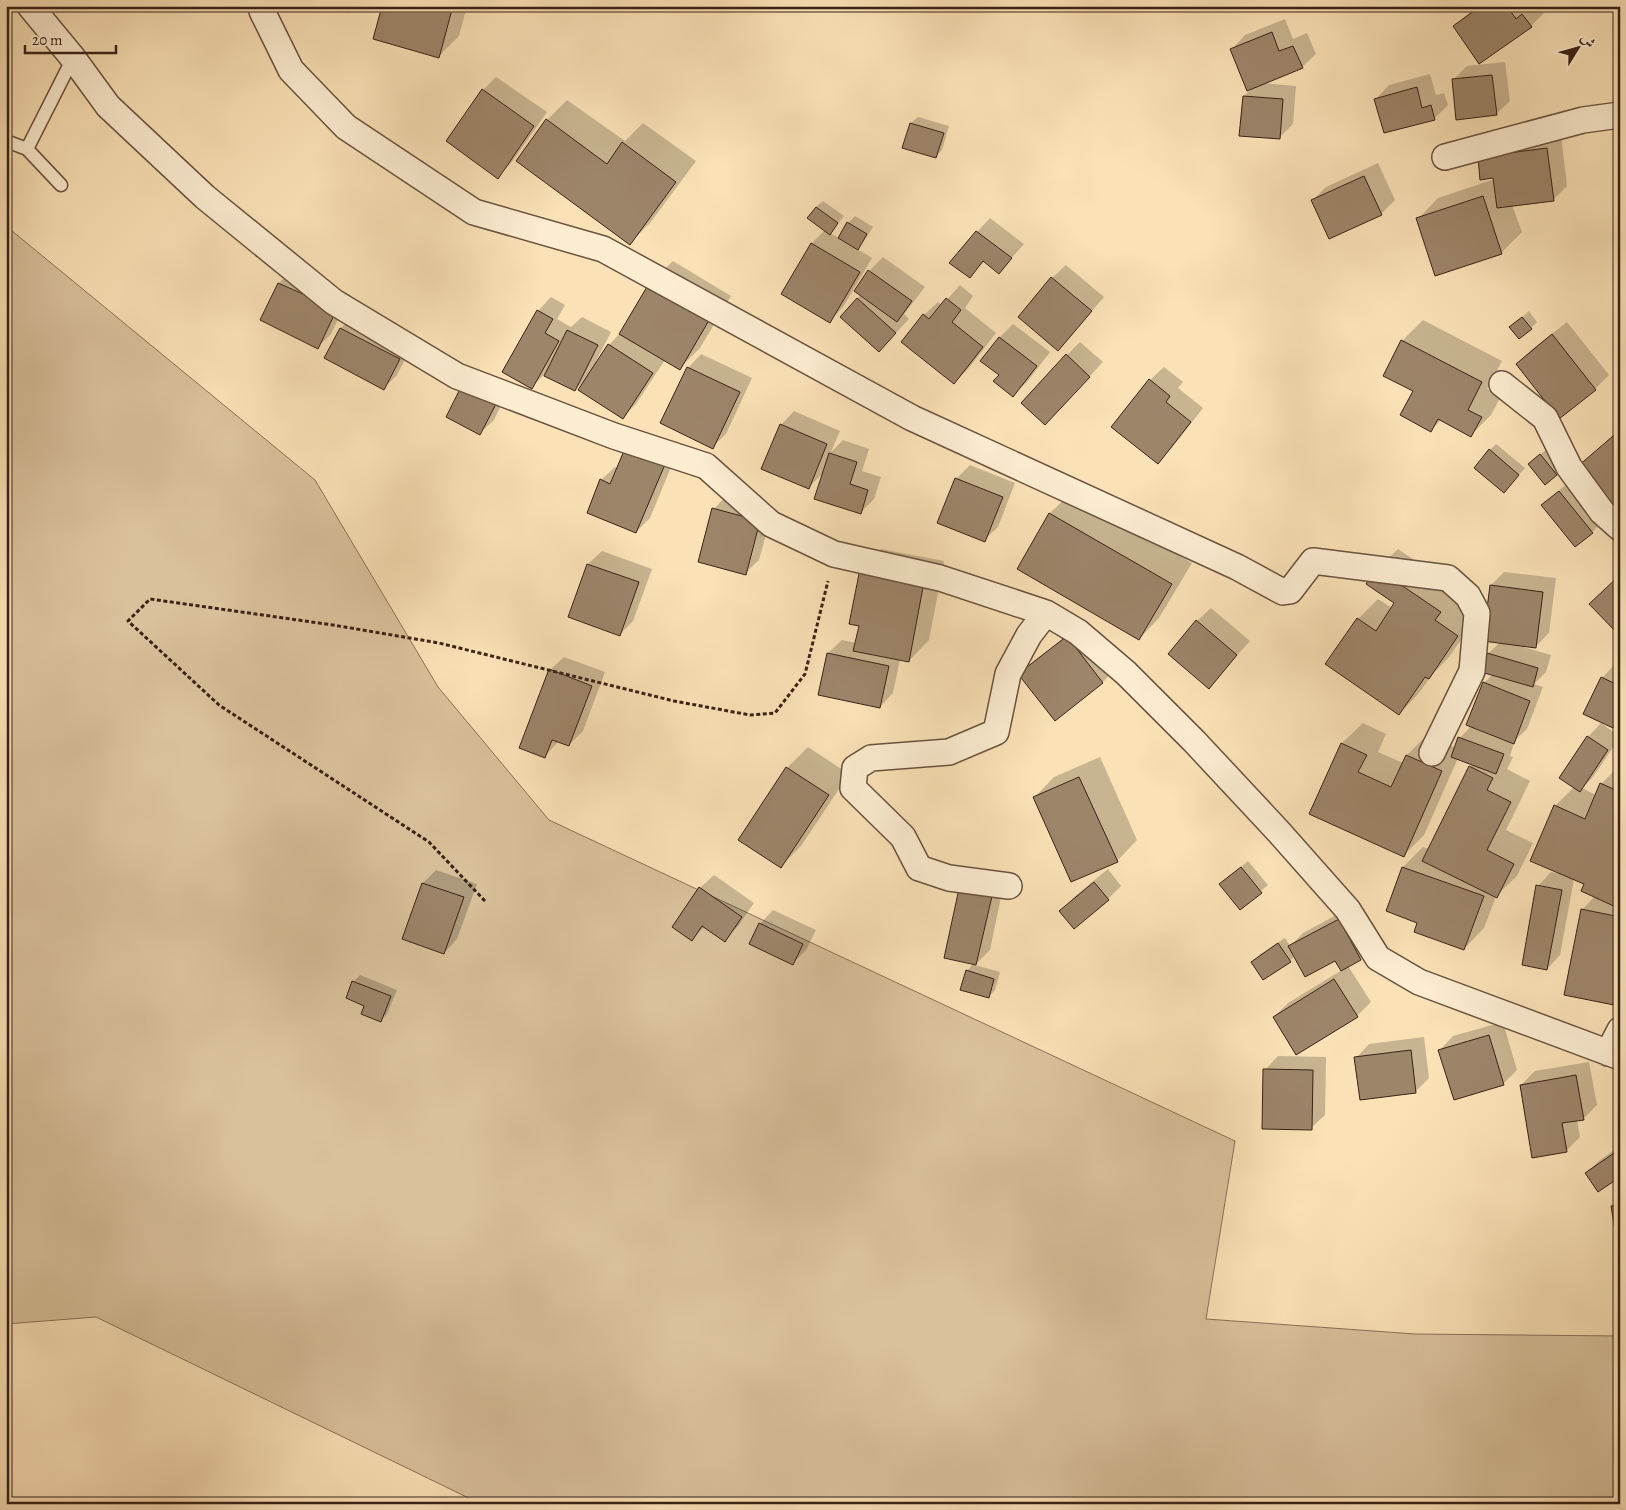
<svg xmlns="http://www.w3.org/2000/svg" width="1626" height="1510" font-family="Alegreya,Amiri,serif">
<style>
.green{fill:#d9c19b;stroke:#897259}
.shadow{fill:#0003}
.building{fill:#9d856a;stroke:#392217}
.lines{fill:none;stroke-linecap:round;stroke-linejoin:round}
.lane-casing{stroke:#69523f;stroke-width:15}
.street-casing{stroke:#69523f;stroke-width:28}
.path{stroke:#392217;stroke-width:3;stroke-dasharray:4 2.5;stroke-linecap:butt}
.lane{stroke:#fcecd0;stroke-width:12}
.street{stroke:#fcecd0;stroke-width:25}
</style>
<rect width="100%" height="100%" fill="#fae1b6"/>
<filter id="stains"><feTurbulence type="fractalNoise" baseFrequency=".004" numOctaves="4"/><feColorMatrix values="0 0 0 0 .2 0 0 0 0 .09 0 0 0 0 .02 0 0 0 .5 -.17"/></filter>
<radialGradient id="worn" r=".72"><stop offset=".6" stop-color="#630" stop-opacity="0"/><stop offset="1" stop-color="#630" stop-opacity=".3"/></radialGradient>
<path class="green" d="M6,226L315,480L438,687L549,820L1235,1141L1206,1319L1415,1334L1620,1336V1504H481L96,1317L6,1324Z"/>
<path class="shadow" d="M384,6H467L459,36L438,57Z
M1477,6H1540L1544,13L1531,26H1454Z
M1285,19L1293,39L1307,33L1316,54L1302,67L1263,83L1296,86L1293,124L1279,138L1244,96L1253,87L1232,49L1245,35Z
M1505,62L1510,101L1496,114L1453,80L1467,66Z
M1430,74L1436,95L1444,93L1448,105L1434,119L1376,99L1389,85Z
M496,77L547,112L511,163L498,177L483,90Z
M567,100L625,141L643,123L696,161L650,223L630,243L547,120Z
M918,117L949,126L942,150L935,157L904,147L911,123Z
M1561,135L1567,186L1553,200L1512,205L1522,232L1501,253L1418,219L1438,198L1495,179L1479,157Z
M1378,163L1395,200L1381,214L1312,201L1326,187Z
M823,201L844,216L830,233L839,238L848,223L855,216L873,227L864,241L857,249L872,258L843,307L830,321L783,293L812,243L825,230L816,207Z
M990,218L1024,244L999,272L985,261L969,276L977,232Z
M883,257L925,287L904,314L909,319L892,337L841,317L861,295L855,291L869,271Z
M673,261L731,296L700,348L679,369L665,360L636,404L623,417L585,380L575,390L544,375L531,387L538,311L551,297L565,305L557,319L571,327L582,317L611,332L596,361H598L609,345L623,330L652,281Z
M1066,265L1104,297L1058,350L1052,278Z
M292,270L350,295L331,334L318,347L279,283Z
M960,285L973,296L965,308L996,333L968,369L954,383L924,315L938,302L942,305Z
M1529,311L1537,322L1531,328L1511,327Z
M354,315L412,346L397,375L384,388L341,328Z
M1423,320L1502,361L1487,389L1501,396L1491,415L1471,435L1441,420L1431,430L1414,391L1385,375L1402,341Z
M1567,322L1609,375L1595,389L1560,417L1517,364L1531,350Z
M1013,324L1050,352L1027,382L1013,395L999,338Z
M1080,342L1103,362L1058,410L1067,355Z
M701,354L752,378L726,434L712,447L688,368Z
M1164,367L1183,382L1178,388L1203,408L1171,449L1158,462L1150,380Z
M508,391L494,420L480,433L448,417Z
M794,411L840,431L831,452L843,440L869,449L862,471L881,477L874,499L860,513L824,472L809,487L781,425Z
M1620,429V512L1579,467Z
M1496,444L1525,468L1510,485L1490,450Z
M679,448L650,518L636,532L601,480L615,467L618,468Z
M1547,449L1563,468L1545,483L1536,458Z
M970,465L1015,483L998,527L984,540L956,479Z
M1573,478L1605,519L1592,532L1543,505Z
M1071,493L1192,563L1159,618L1139,639L1018,569L1050,513Z
M727,495L773,508L759,560L745,573L714,509Z
M881,549L944,561L929,640L909,661L900,659L893,693L880,707L820,694L828,653L842,640L856,643L860,625L861,569Z
M1398,549L1460,591L1478,615L1449,657L1432,675L1419,693L1399,714L1358,619L1378,599L1392,608L1396,603L1377,569Z
M602,551L652,569L633,621L620,634L570,616L588,564Z
M1504,572L1556,578L1549,633L1536,646H1520L1551,655L1546,672L1534,684L1543,687L1527,729L1515,740L1510,756L1513,757L1507,769L1530,781L1506,830L1533,843L1517,876L1496,896L1484,928L1464,949L1419,922L1403,867L1423,847L1429,849L1472,764L1458,758L1424,835L1404,855L1311,813L1342,743L1363,723L1386,734L1378,752L1403,763L1407,755L1427,735L1456,748L1460,738L1471,726L1484,683L1493,674L1488,654L1500,642L1491,585Z
M1211,608L1250,641L1208,687L1197,621Z
M1081,624L1116,668L1103,682L1055,719L1020,675L1034,661Z
M564,657L605,672L583,731L569,745L559,741L545,756L550,670Z
M1615,664L1620,666V719L1613,727L1602,678Z
M1601,723L1620,737L1593,777L1582,788L1596,795L1601,784L1620,765V997L1614,1003L1582,910L1595,896L1586,884L1574,879L1560,955L1547,969L1538,886L1551,872L1560,874L1555,806L1574,787L1588,737Z
M808,747L849,774L801,846L780,867L740,840L787,768Z
M1100,757L1137,840L1117,861L1034,798L1054,777Z
M1248,861L1268,885L1240,908L1227,878Z
M1108,869L1121,886L1108,899L1061,911L1074,897Z
M436,870L477,884L457,939L444,953L404,938L423,883Z
M714,875L754,903L738,926L725,940L705,926L691,940L700,888Z
M1005,878L990,950L975,965L1000,972L995,990L988,997L967,971L974,963L961,885Z
M1353,906L1374,945L1360,959L1348,966L1371,1002L1357,1016L1274,1017L1288,1003L1342,970L1336,959L1295,955L1290,961L1253,962L1259,955L1285,938L1290,946L1303,933Z
M773,910L816,930L806,950L793,963L760,924Z
M360,975L397,990L387,1014L381,1020L353,982Z
M1503,1022L1517,1070L1503,1084L1440,1050L1453,1036Z
M1424,1037L1429,1078L1415,1092L1356,1058L1369,1044Z
M1278,1056L1326,1057L1325,1115L1311,1128L1265,1070Z
M1589,1062L1597,1105L1583,1119L1577,1120L1580,1137L1566,1151L1521,1085L1535,1071Z
M1620,1146V1176L1586,1173L1600,1160Z
M1618,1200H1620V1235L1612,1207Z"/>
<path class="building" d="M329,6H350L349,12Z
M382,6H453L439,58L373,39Z
M1481,6H1507L1516,19L1522,14L1532,27L1479,64L1453,26Z
M1272,32L1279,51L1293,46L1303,68L1247,91L1230,49Z
M1492,75L1497,115L1456,120L1452,79Z
M1417,87L1422,108L1431,105L1435,120L1384,133L1374,99Z
M482,89L534,126L498,179L446,141Z
M1243,96L1283,99L1280,139L1239,136Z
M546,119L607,164L622,142L676,182L630,245L516,161Z
M910,123L944,133L936,158L902,148Z
M1547,148L1554,201L1497,208L1493,178L1480,180L1478,157Z
M1364,176L1382,215L1329,239L1311,200Z
M1483,196L1502,254L1435,276L1416,218Z
M816,207L838,223L830,235L807,218Z
M847,222L867,234L858,250L838,238Z
M976,231L1012,258L999,274L983,261L970,278L949,263Z
M811,243L860,272L830,323L781,294Z
M868,270L912,301L897,322L854,291Z
M1051,277L1092,311L1058,351L1018,317Z
M651,280L711,317L680,370L619,334Z
M278,283L337,309L318,349L260,320Z
M857,298L896,333L879,352L840,317Z
M946,298L961,310L952,322L983,347L954,384L901,342L923,314L929,319Z
M537,310L553,319L545,333L559,341L532,389L502,372Z
M1522,317L1532,329L1519,339L1509,327Z
M340,328L400,359L384,390L324,358Z
M567,330L598,345L575,391L544,376Z
M1552,334L1596,390L1559,419L1516,364Z
M999,337L1037,366L1013,397L993,381L999,375L980,361Z
M1401,340L1482,382L1468,410L1482,417L1471,437L1438,419L1431,432L1400,415L1413,391L1383,376Z
M608,344L653,373L623,419L578,390Z
M1066,354L1090,377L1045,425L1021,403Z
M687,367L740,392L713,449L660,423Z
M1149,379L1170,396L1166,402L1191,422L1158,464L1111,427Z
M461,387L496,404L480,435L446,417Z
M780,424L827,444L809,489L761,469Z
M1620,430V513L1577,467Z
M626,446L666,462L636,533L587,513L600,479L610,484Z
M1489,449L1519,475L1504,493L1474,468Z
M829,453L857,462L850,484L868,490L861,514L814,499Z
M1540,454L1557,475L1545,485L1528,464Z
M955,478L1003,497L985,542L937,523Z
M1559,491L1593,533L1575,547L1541,505Z
M712,508L760,521L746,575L698,562Z
M1049,513L1172,584L1139,640L1017,569Z
M587,564L639,582L620,636L568,617Z
M1376,568L1441,612L1435,620L1458,636L1429,679L1425,677L1399,715L1325,664L1357,618L1376,631L1394,603L1366,584Z
M860,569L924,582L909,662L853,651L859,626L849,624Z
M1620,575V636L1589,604Z
M1490,585L1543,592L1536,648L1483,641Z
M1196,620L1237,655L1209,689L1168,654Z
M1067,636L1103,683L1055,721L1018,674Z
M827,653L889,666L880,708L818,695Z
M1487,653L1538,668L1533,687L1481,672Z
M549,669L592,686L569,746L552,740L545,758L519,748Z
M1601,677L1620,686V713L1613,728L1583,714Z
M1483,682L1530,701L1514,744L1466,725Z
M1587,736L1608,750L1580,792L1559,778Z
M1458,737L1504,754L1496,774L1451,757Z
M1341,743L1367,755L1358,772L1391,787L1406,755L1442,771L1404,857L1309,814Z
M1469,766L1493,778L1487,790L1511,802L1487,850L1514,864L1497,898L1422,861Z
M786,767L829,795L781,868L738,840Z
M1079,777L1118,862L1071,882L1033,797Z
M1600,783L1620,792V905L1618,908L1581,891L1584,884L1530,861L1554,805L1585,819Z
M1241,867L1262,893L1240,910L1219,884Z
M1402,867L1484,896L1464,950L1414,932L1417,923L1386,911Z
M1094,882L1109,900L1074,929L1059,911Z
M422,883L464,897L444,954L402,939Z
M960,884L993,892L976,965L944,958Z
M1536,885L1562,890L1547,970L1522,965Z
M699,887L742,917L725,942L702,926L692,941L672,927Z
M1581,909L1620,917V932L1614,964L1620,966V976L1614,1005L1564,995Z
M1339,919L1361,960L1341,971L1335,961L1305,977L1288,946Z
M759,923L803,944L793,965L749,944Z
M1278,943L1291,962L1263,980L1251,962Z
M966,970L994,979L989,998L960,990Z
M1334,979L1358,1017L1296,1055L1273,1017Z
M352,981L391,996L381,1022L361,1014L364,1006L346,998Z
M1489,1035L1504,1085L1454,1100L1438,1050Z
M1411,1050L1416,1093L1360,1100L1354,1057Z
M1263,1069L1313,1070L1312,1130L1262,1129Z
M1576,1075L1584,1120L1562,1123L1567,1152L1532,1158L1520,1085Z
M1620,1149V1177L1598,1192L1585,1173Z
M1620,1205V1236L1616,1237L1611,1206Z"/>
<g class="lines">
<defs>
<path id="lane" d="M6,141L27,149L61,185
M27,149L73,58"/>
<path id="street" d="M30,6L73,58L108,106L205,197L334,302L457,376L614,436L706,466L771,524L834,554L940,578L1046,613L1078,632L1126,673L1194,741L1278,831L1348,910L1378,958L1419,982L1620,1057
M262,6V11L291,70L346,127L474,212L603,249L912,418L1237,567L1283,592L1290,591L1313,561L1448,578L1468,596L1477,613L1472,671L1432,753
M1445,157L1583,120L1620,115
M1502,384L1545,418L1569,467L1602,512L1620,528
M1009,886L949,878L919,868L903,837L853,788L855,768L871,758L949,752L996,732L1008,674L1029,635L1046,613
M1608,1053L1620,1030"/>
</defs>
<use href="#lane" class="lane-casing"/>
<use href="#street" class="street-casing"/>
<path class="path" d="M485,901L429,842L219,705L128,621L150,599L333,625L439,643L674,701L750,715L775,713L805,674L828,581"/>
<use href="#lane" class="lane"/>
<use href="#street" class="street"/>
</g>
<rect width="1626" height="1510" fill="none" stroke="#fae1b6" stroke-width="25"/>
<rect x="8" y="8" width="1611" height="1495" fill="none" stroke="#392217" stroke-width="2.5"/>
<rect x="12" y="12" width="1601" height="1485" fill="none" stroke="#392217"/>
<g transform="translate(1578 48) rotate(53)" stroke="#fcecd0" stroke-width="4" paint-order="stroke">
<path d="M0-4L9 19L0 12L-9 19Z" fill="#392217"/>
<text y="-8" font-size="14" font-weight="bold" text-anchor="middle" fill="#392217">ش</text>
</g>
<path d="M25 45v8h91v-8" fill="none" stroke="#392217" stroke-width="2.5"/>
<text x="32" y="45" font-size="15" fill="#392217" stroke="#fcecd0" stroke-width="4" paint-order="stroke">20 m</text>
<rect width="100%" height="100%" filter="url(#stains)"/>
<rect width="100%" height="100%" fill="url(#worn)"/>
</svg>
